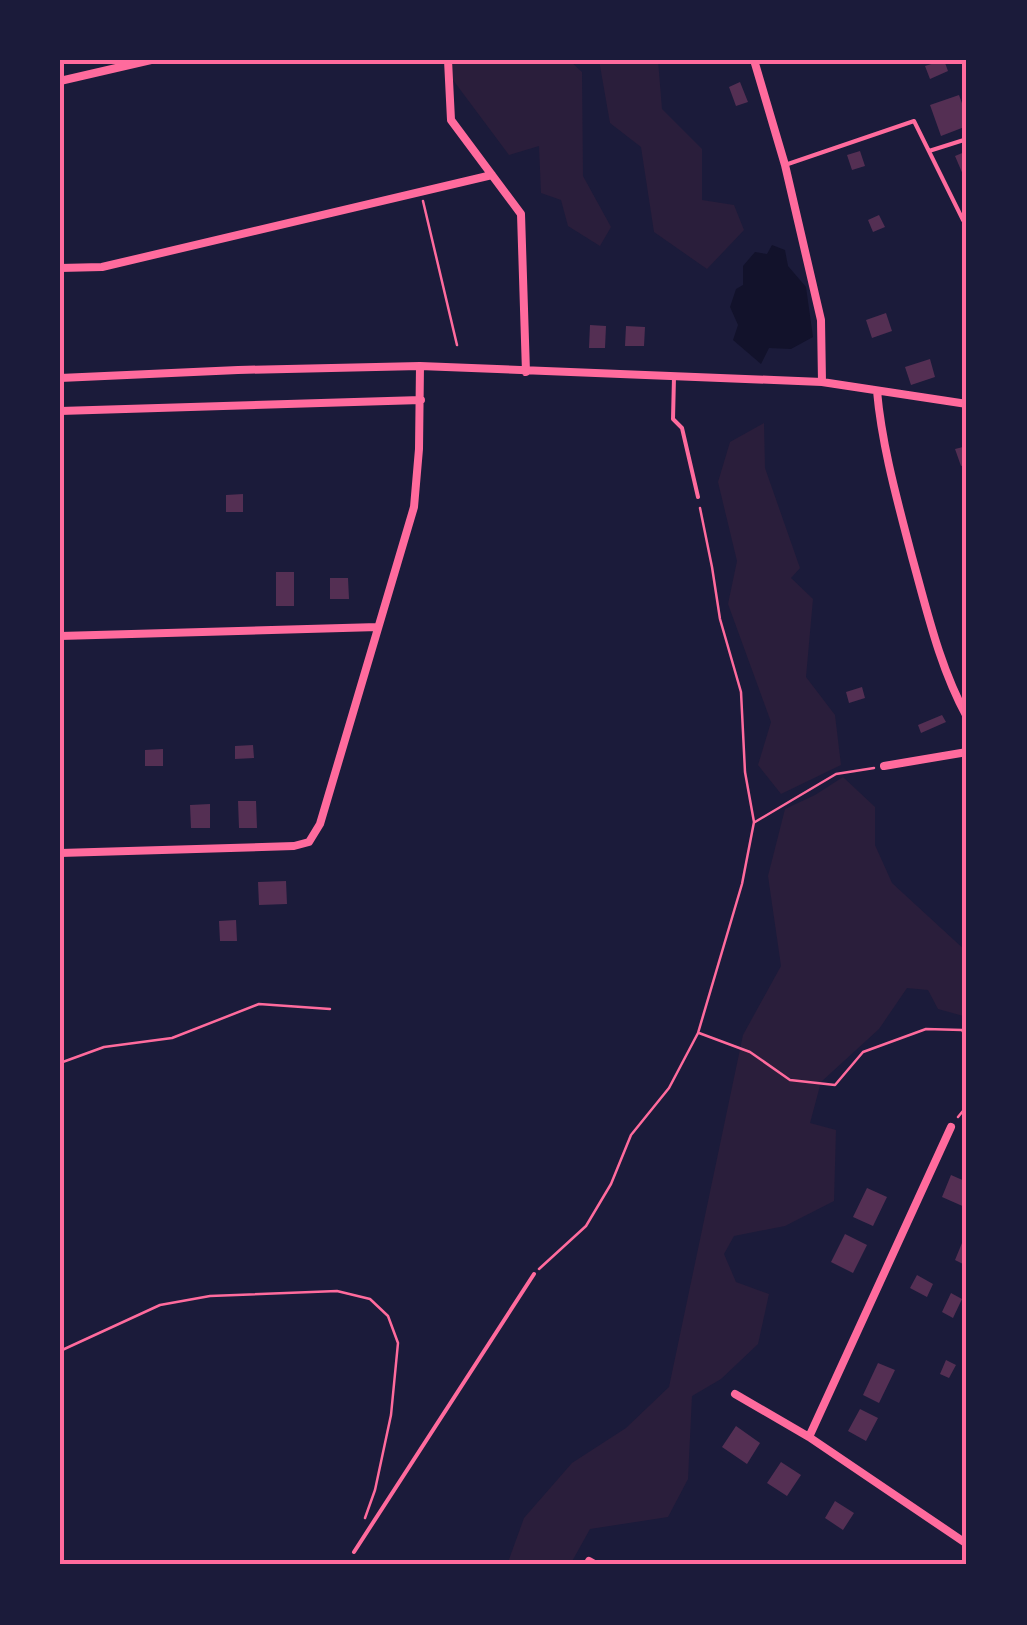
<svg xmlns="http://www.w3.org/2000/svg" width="1027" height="1625" font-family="Rubik,sans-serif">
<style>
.green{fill:#2a1e3b}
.water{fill:#12122b}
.building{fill:#542f53}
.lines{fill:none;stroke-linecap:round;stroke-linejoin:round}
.path{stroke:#ff6b9d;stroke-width:2.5}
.service{stroke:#ff6b9d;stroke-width:4}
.minor{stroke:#ff6b9d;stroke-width:8}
.neatline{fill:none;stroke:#ff6b9d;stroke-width:4}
</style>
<rect width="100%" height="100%" fill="#1b1b3a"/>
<path class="green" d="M449,60H569L582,72L583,176L611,227L600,246L568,226L561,200L541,193L539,146L509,155L453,80Z
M599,60H658L662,109L702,149V200L734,205L744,230L707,269L654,232L641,147L610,123Z
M764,423L765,468L800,568L791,578L813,599L806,677L835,715L841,765L781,794L758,765L771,722L728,604L737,561L718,482L730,442Z
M843,777L875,807V845L892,883L967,952V1017L938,1009L928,990L907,988L879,1029L821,1082L810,1123L836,1130L834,1201L785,1226L734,1236L724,1254L736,1282L769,1294L758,1344L721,1379L692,1396L688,1479L668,1517L590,1529L570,1565H507L524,1518L572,1463L626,1428L669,1387L743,1035L781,966L768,876L785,809L815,795Z"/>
<path class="water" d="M772,245L785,250L788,266L806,287L813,337L791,349L769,348L761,364L733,340L738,325L730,307L736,289L743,285V266L755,252L767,254Z"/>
<path class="building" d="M944,60L948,71L930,79L925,66Z
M740,82L748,102L736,106L729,87Z
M959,95L967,117V126L941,136L930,105Z
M860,151L865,166L852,170L847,155Z
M967,151V184L955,156Z
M879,215L885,227L873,232L868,220Z
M886,313L892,331L872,338L866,320Z
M590,325L606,326L605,348H589Z
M626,326L645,327L644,346H625Z
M930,359L935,377L911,385L905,367Z
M967,446V464L961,466L955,449Z
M243,494V512H226V495Z
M276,572H294V606H276Z
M330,578H348L349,599H330Z
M862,687L865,698L849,703L846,692Z
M942,715L946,722L921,733L918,725Z
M253,745L254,758L235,759V746Z
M163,749V766H145V750Z
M238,801H256L257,828H239Z
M210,804V828H191L190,805Z
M286,881L287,904L259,905L258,882Z
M236,920L237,941H220L219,921Z
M951,1175L967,1182V1208L942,1197Z
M867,1188L887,1197L873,1226L853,1217Z
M845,1234L867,1245L853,1273L831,1262Z
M962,1243L967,1245V1266L955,1260Z
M917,1275L933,1284L927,1297L910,1288Z
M951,1293L962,1299L953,1318L942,1312Z
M946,1360L956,1365L949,1378L940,1374Z
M878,1363L895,1370L879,1403L863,1395Z
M860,1409L878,1418L866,1441L848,1431Z
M736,1426L760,1443L747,1464L722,1447Z
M781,1462L801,1475L787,1496L767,1483Z
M835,1501L854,1513L843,1530L825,1518Z"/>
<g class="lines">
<path class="path" d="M423,201L457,345
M755,822L836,774L874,768
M699,1033L750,1052L790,1080L835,1085L863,1052L926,1029L962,1030L967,1039
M60,1063L104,1047L172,1038L259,1004L330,1009
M958,1117L967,1106
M539,1269L586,1226L611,1184L631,1135L669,1088L698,1033L742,884L754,822L745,772L741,692L720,619L712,567L700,508
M60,1351L160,1305L210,1296L337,1291L370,1299L388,1316L398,1343L391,1415L375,1490L365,1518"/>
<path class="service" d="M929,151L967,139
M785,165L914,121L963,220L967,218
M674,377L673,419L682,428L698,497
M354,1552L534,1274"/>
<path class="minor" d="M448,60L451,120L521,214L526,372
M754,60L785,165L821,320L822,382
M60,81L151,60
M60,268L102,267L492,175
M60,378L238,370L420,366L822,382L967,404
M877,391C882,447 898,503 912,557C927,611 940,668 967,717
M60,411L421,400
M60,636L378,627
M884,766L967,752
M60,853L294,846L309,842L320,824L414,507L419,449L420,366
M951,1127L809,1437L967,1544
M735,1394L809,1437
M589,1561L596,1565"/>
</g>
<rect width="1027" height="1625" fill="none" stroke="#1b1b3a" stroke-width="125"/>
<rect x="62" y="62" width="902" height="1500" class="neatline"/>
</svg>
